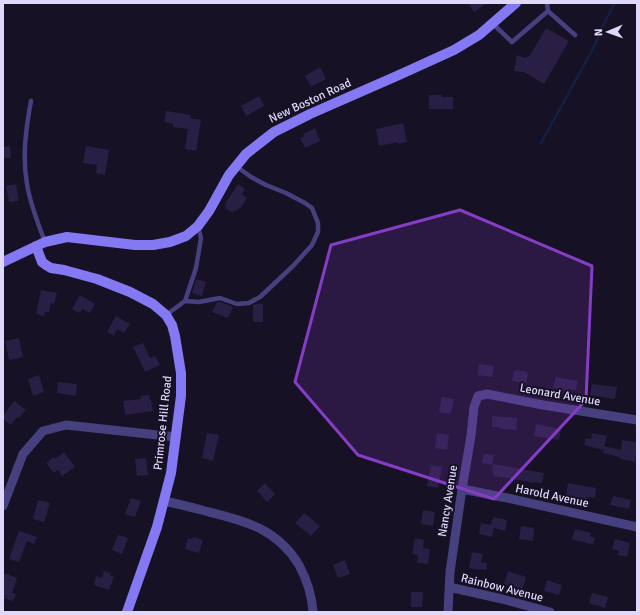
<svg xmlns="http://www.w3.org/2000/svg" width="640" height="615" font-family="Signika,sans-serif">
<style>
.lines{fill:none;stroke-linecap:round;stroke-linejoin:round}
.stream{stroke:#112044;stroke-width:2.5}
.building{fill:#291f44}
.lane{stroke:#47407f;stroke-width:4.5}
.street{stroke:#47407f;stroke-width:9}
.secondary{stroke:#8478f3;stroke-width:10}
.marked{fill:#853dc5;fill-opacity:0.2;stroke:#853dc5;stroke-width:3;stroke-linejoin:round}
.labels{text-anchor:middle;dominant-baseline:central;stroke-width:4;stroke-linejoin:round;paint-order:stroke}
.street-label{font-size:12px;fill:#dfd8fb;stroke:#161124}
</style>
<rect width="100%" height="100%" fill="#161124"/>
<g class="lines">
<path class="stream" d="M541,143L595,45L602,27L615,3"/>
</g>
<path class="building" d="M468,3H487L474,12Z
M546,28L569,41L544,84L524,72L514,71L517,55L525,58L530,55Z
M320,67L326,79L311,87L305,76Z
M429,95H442V97H453V109H429Z
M259,96L264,106L246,116L241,106Z
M166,111L191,115L190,118L201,120L196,151L185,149L188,129L173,127V124L164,122Z
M403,123L407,142L398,144V142L379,146L376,129Z
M315,128L320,141L305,148L300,138L304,136L303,134Z
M10,146L11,158H3V147Z
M86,146L109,150L105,175L96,173L97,165L83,163Z
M16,184L19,201L9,202L6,186Z
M238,184L245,189L242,194L247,198L240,209L239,208L236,211L235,210L233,213L225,208L226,206L225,204Z
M196,279L206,282L202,296L192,293Z
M41,290L57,293L54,304L51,303L49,312H45L44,316L36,314Z
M80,295L95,304L90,313L82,309L80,313L72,309Z
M217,302H220L233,307L228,318L212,312Z
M255,304H263V322H253V305Z
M116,316L130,324L124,333L117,329L114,336L107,332Z
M19,338L23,357L9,360L5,341Z
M143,343L150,358L155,356L160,365L145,372L133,347Z
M479,364L494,366L492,377L478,375Z
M514,370L528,372L526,383L512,381Z
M39,375L44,392L33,396L28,379Z
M556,377L578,381L576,390L569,389L568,391L553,388Z
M58,382L77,384L76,396L57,393Z
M592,384L617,387L615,399L590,395Z
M149,395L150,400H151L153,411L125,415L123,401L141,399L140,396Z
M442,397L454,399L451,414L439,412Z
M14,401L26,410L19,418L17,417L11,425L3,419V416Z
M492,416L517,418L516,430L500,429V427H492Z
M536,424L561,429L559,440L534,436Z
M207,433L219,435L213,461L202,458Z
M437,433L449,435L447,450L435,448Z
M592,433L607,436L603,450L584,445L586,438L591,439Z
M622,440L637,442L635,462L620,459V457L603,453L604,446L621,450Z
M64,452L75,467L62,476L58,470L54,473L46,463L54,457L55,459Z
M484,454L494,455L492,465L482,463Z
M146,458L148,475L137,476L135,459Z
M493,464L544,473L542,483L534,482V483L508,478L493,476L494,473H492Z
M431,465L442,467L438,488L427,486Z
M265,483L275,494L267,502L257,491Z
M568,483L596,488L595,498L588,497L587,500L566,497Z
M613,496L631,500L629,509L610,505Z
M131,498L141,501L135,517L125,514Z
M38,500L50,503L44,522L33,519Z
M423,510L435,512L433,526L421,524Z
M304,513L320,526L311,536L295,523Z
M493,517L507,520L505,531L494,528L492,537L479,534L481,523L491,525Z
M521,526L534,528L533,541L519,539Z
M575,529L591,533L590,536L595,538L593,545L572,539Z
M19,531L37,537L34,544L27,541L19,562L9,559Z
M118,535L128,538L122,554L112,550Z
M193,537L203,540L199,553L185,549L188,538L192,539Z
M415,538L424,540L423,548L430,549L428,564L417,563L418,555L412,554Z
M615,539L630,543L627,557L618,555L619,551L612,549Z
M472,552L483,554L481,562L487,563L486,570L481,569L480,570L469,568Z
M345,560L350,574L338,578L333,565Z
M104,571L111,573L110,575L114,577L109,590L94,585L96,576L102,578Z
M508,571L526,577L522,590L504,584Z
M5,573L17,578L12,593L16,594L13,601L3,598V578Z
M547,580L562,585L559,595L544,591Z
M411,592H423L422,607H411Z
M592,593L608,597L605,608L589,603Z"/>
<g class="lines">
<path class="lane" d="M548,11L575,35
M493,24L512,42L548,11L547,3
M31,101C26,128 22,157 27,184C30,204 38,223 45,242
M185,301L199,302L220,298L237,304L249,303L260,297L293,266L312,245L318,232V223L312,208L305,203L286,193L266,185L251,177L236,166
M166,315L185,301L196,268L201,238L198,226"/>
<path class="street" d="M462,489L507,498L637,527
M164,501C179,504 194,508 209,512C247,521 278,530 299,565C307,580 312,595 313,612
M3,506L23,454L43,431L66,425L176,437
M449,587L502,599L550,612
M448,612L450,572L462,489L471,436L474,407L478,396L487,394L543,405L637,420"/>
<path class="secondary" d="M36,246L42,262L46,265L51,268L64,270L97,279L130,292L153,304L166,315L172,325L175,336L181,373V396L171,473L157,527L127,612
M3,262L45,242L67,237L135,245H153L170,242L186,236L198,226L209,211L229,175L246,154L274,132L310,114L399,75L454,50L479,35L516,3"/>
</g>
<path class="marked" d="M460,210L592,266L586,400L494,499L358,455L295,382L331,245Z"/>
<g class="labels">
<g class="street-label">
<text transform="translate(310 101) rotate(-25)">New Boston Road</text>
<text transform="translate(560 395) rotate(10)">Leonard Avenue</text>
<text transform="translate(163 423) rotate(-84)">Primrose Hill Road</text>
<text transform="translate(552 496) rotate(12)">Harold Avenue</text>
<text transform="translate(448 501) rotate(-81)">Nancy Avenue</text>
<text transform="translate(502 588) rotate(14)">Rainbow Avenue</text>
</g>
</g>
<rect width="640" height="615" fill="none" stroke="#dfd8fb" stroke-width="8"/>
<g transform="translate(608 32) rotate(268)" stroke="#161124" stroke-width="3" paint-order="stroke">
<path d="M0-3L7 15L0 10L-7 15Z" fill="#dfd8fb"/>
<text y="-6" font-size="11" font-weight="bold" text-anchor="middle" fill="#dfd8fb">N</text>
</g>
</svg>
